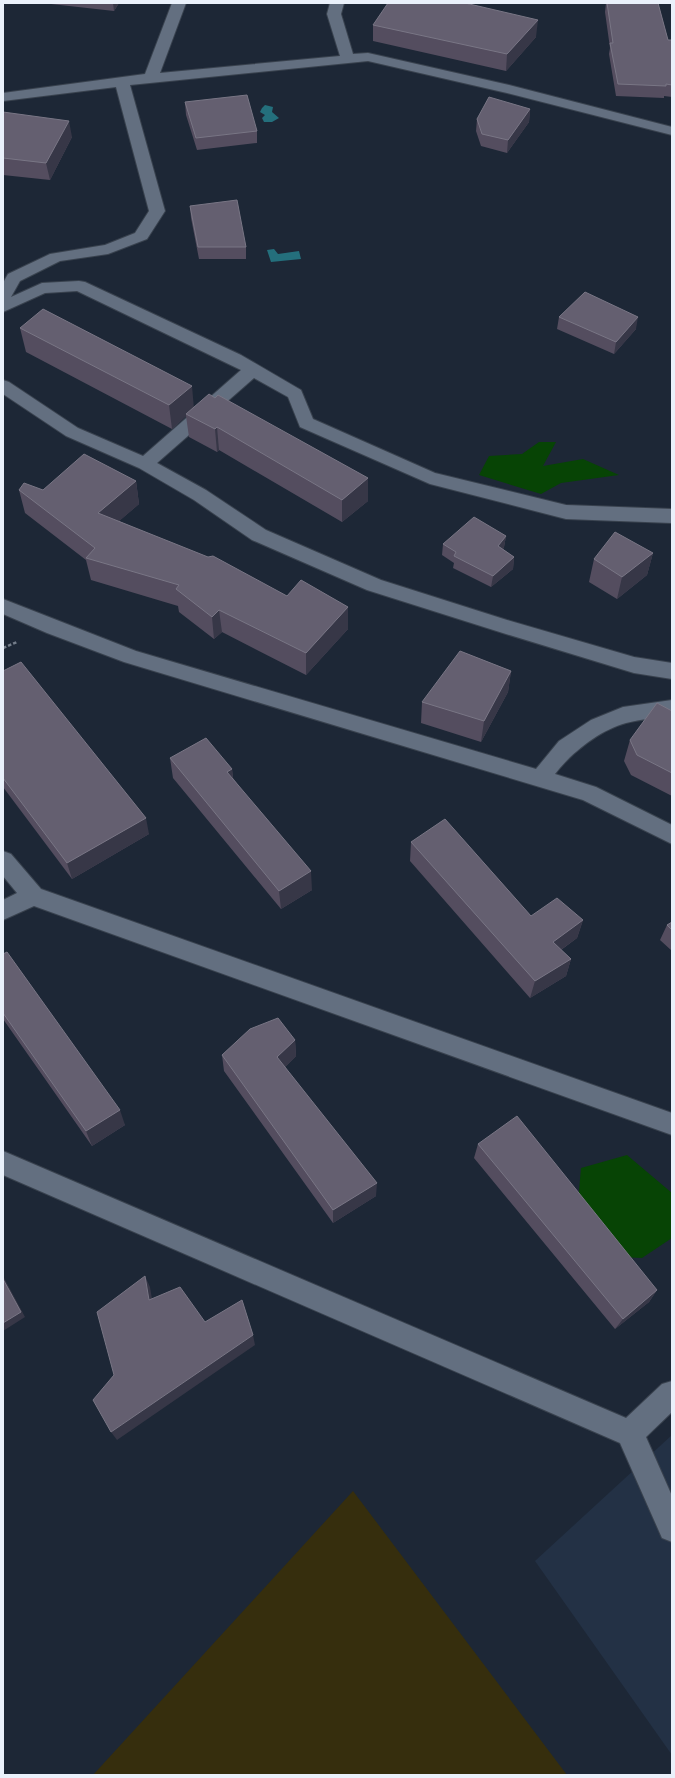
<svg xmlns="http://www.w3.org/2000/svg" width="675" height="1778" font-family="'Source Serif 4',serif">
<style>
.built{fill:#233145}
.green{fill:#074405}
.sand{fill:#362e0d}
.water{fill:#246f7c}
.lines{fill:none;stroke-linecap:round;stroke-linejoin:round}
.minor-casing{stroke:#39424e;stroke-width:2}
.path{stroke:#747d8a;stroke-width:2.5;stroke-dasharray:3.5 2;stroke-linecap:butt}
.minor{fill:#636f80;fill-rule:evenodd}
.wall{fill:#544d5f}
.shaded-wall{fill:#373747}
.building{fill:#645f70;stroke:#797685}
</style>
<rect width="100%" height="100%" fill="#1d2736"/>
<path class="built" d="M672,1435V1755L535,1561Z"/>
<path class="green" d="M539,442H556L543,466L583,459L619,475L561,483L541,494L479,475L489,456L522,454Z
M627,1155L672,1193V1238L642,1258L600,1256L576,1224L581,1168Z"/>
<path class="sand" d="M353,1491L567,1775H93Z"/>
<path class="water" d="M265,105L273,107L272,112L279,118L272,122H264L262,118L265,115L260,112L262,108Z
M274,249L278,254L299,251L301,259L271,262L267,250Z"/>
<g class="lines">
<defs>
<path id="minor" d="M172,3H186L160,73L340,56L327,14L330,3H344L341,14L353,54L368,53L509,85L672,127V135L507,93L368,61L130,85L165,211L147,239L108,254L60,261L20,281L11,297L42,283L79,281L85,282L241,355L301,390L313,419L435,473L566,505L672,509V523L566,519L430,484L300,427L288,397L254,378L157,463L206,490L266,530L381,580L507,620L634,657L672,663V679L634,673L506,634L367,590L252,540L194,500L139,468L66,436L3,394V380L9,382L78,428L143,456L241,370L77,291L45,293L3,312V283L8,274L50,254L105,245L135,233L149,211L116,87L3,101V93L145,74Z
M3,599L136,651L536,769L559,741L591,720L623,707L672,700V716C657,718 641,719 626,723C600,730 571,753 555,774L596,787L672,825V844L583,800L124,662L47,633L3,614Z
M3,851L11,854L41,889L672,1113V1135L34,906L3,920V900L17,893L3,876Z
M3,1151L626,1418L662,1384L672,1381V1412L646,1437L672,1496V1542L662,1538L620,1443L3,1175Z"/>
</defs>
<use href="#minor" class="minor-casing"/>
<path class="path" d="M3,648L17,642"/>
<use href="#minor" class="minor"/>
</g>
<path class="wall" d="M51,3H119L114,11L51,4Z
M606,3H658L668,40H672V97L664,96V98L616,96L609,54L610,48L605,12Z
M373,25L536,37L506,71L373,41Z
M185,102L257,131V143L197,150L186,115Z
M530,109L529,122L507,153L481,146L476,131L477,119Z
M3,112L72,137L50,180L3,175Z
M190,206L246,247V259H199L191,218Z
M559,317L636,329L614,354L557,329Z
M20,328L194,407L368,501L342,522L219,450L217,452L189,437L186,416L172,429L26,352Z
M136,481L139,504L119,521L287,596L348,607V629L306,675L222,632L214,639L179,612L178,606L91,580L86,560L25,513L19,490H43Z
M506,536L504,547L503,549L514,557L513,569L491,587L453,568L454,563L442,555L443,544Z
M653,553L647,575L617,599L589,582L594,559Z
M3,671L149,834L72,879L3,787Z
M511,671L508,692L481,742L421,723L422,702Z
M672,711V796L631,775L624,761L630,740Z
M170,758L232,769L233,778L312,890L281,909L173,778Z
M411,842L531,916L583,920L577,938L561,950L571,959L566,976L530,998L410,861Z
M672,922V951L660,940L667,925Z
M3,954L125,1125L92,1146L3,1019Z
M295,1040L296,1056L285,1067L376,1196L333,1223L224,1071L222,1055Z
M478,1144L657,1290L649,1302L615,1329L474,1158Z"/>
<path class="shaded-wall" d="M113,3H119L114,11Z
M538,20L536,37L506,71L507,54Z
M530,109L529,122L507,153L508,140Z
M69,121L72,137L50,180L46,163Z
M638,317L636,329L614,354L616,342Z
M192,386L194,409L186,414V416L172,429L169,405Z
M217,427L219,450L217,452L215,429Z
M368,478V501L342,522V500Z
M136,481L139,504L103,535L98,513Z
M506,536L504,547L497,558L498,546Z
M653,553L647,575L617,599L622,577Z
M514,557L513,569L491,587L493,576Z
M348,607V629L306,675V653Z
M219,610L222,632L214,639L212,617Z
M511,671L508,692L481,742L484,721Z
M232,769L234,789L227,772Z
M146,818L149,834L72,879L67,863Z
M311,871L312,890L281,909L279,891Z
M583,920L577,938L548,959L553,942Z
M571,959L566,976L530,998L535,981Z
M295,1040L296,1056L279,1073L277,1057Z
M120,1110L125,1125L92,1146L86,1131Z
M377,1183L376,1196L333,1223V1210Z
M3,1276L25,1317L3,1331Z
M145,1276L150,1287L154,1311L149,1300Z
M657,1290L649,1302L615,1329L623,1319Z
M253,1335L255,1345L117,1440L111,1432Z"/>
<path class="building" d="M388,3H465L538,20L507,54L373,25Z
M607,3H658L668,40H672V85L666,84V86L618,84L610,43H613Z
M247,95L257,131L196,138L185,102Z
M489,97L530,109L508,140L482,134L477,119Z
M3,112L69,121L46,163L3,158Z
M237,200L246,247H198L190,206Z
M585,292L638,317L616,342L559,317Z
M43,309L192,386L169,405L20,328Z
M209,394L215,398L218,395L368,478L342,500L217,427L215,429L186,414Z
M84,454L136,481L98,513L208,557L213,556L287,596L301,580L348,607L306,653L219,610L212,617L176,589L179,585L86,558L95,548L19,490L24,483L43,490Z
M474,517L506,536L498,546L514,557L493,576L454,556L456,552L443,544Z
M615,532L653,553L622,577L594,559Z
M460,651L511,671L484,721L422,702Z
M21,662L146,818L67,863L3,778V671Z
M657,703L672,711V773L637,755L630,740Z
M206,738L232,769L227,772L311,871L279,891L170,758Z
M445,819L531,916L557,898L583,920L553,942L571,959L535,981L411,842Z
M672,922V930L667,925Z
M7,952L120,1110L86,1131L3,1013V954Z
M278,1018L295,1040L277,1057L377,1183L333,1210L222,1055L250,1029Z
M517,1116L657,1290L623,1319L478,1144Z
M145,1276L149,1300L180,1287L205,1322L242,1300L253,1335L111,1432L93,1400L114,1375L97,1312Z
M3,1279L21,1312L3,1323Z"/>
<rect width="675" height="1778" fill="none" stroke="#eaf1fb" stroke-width="8"/>
</svg>
